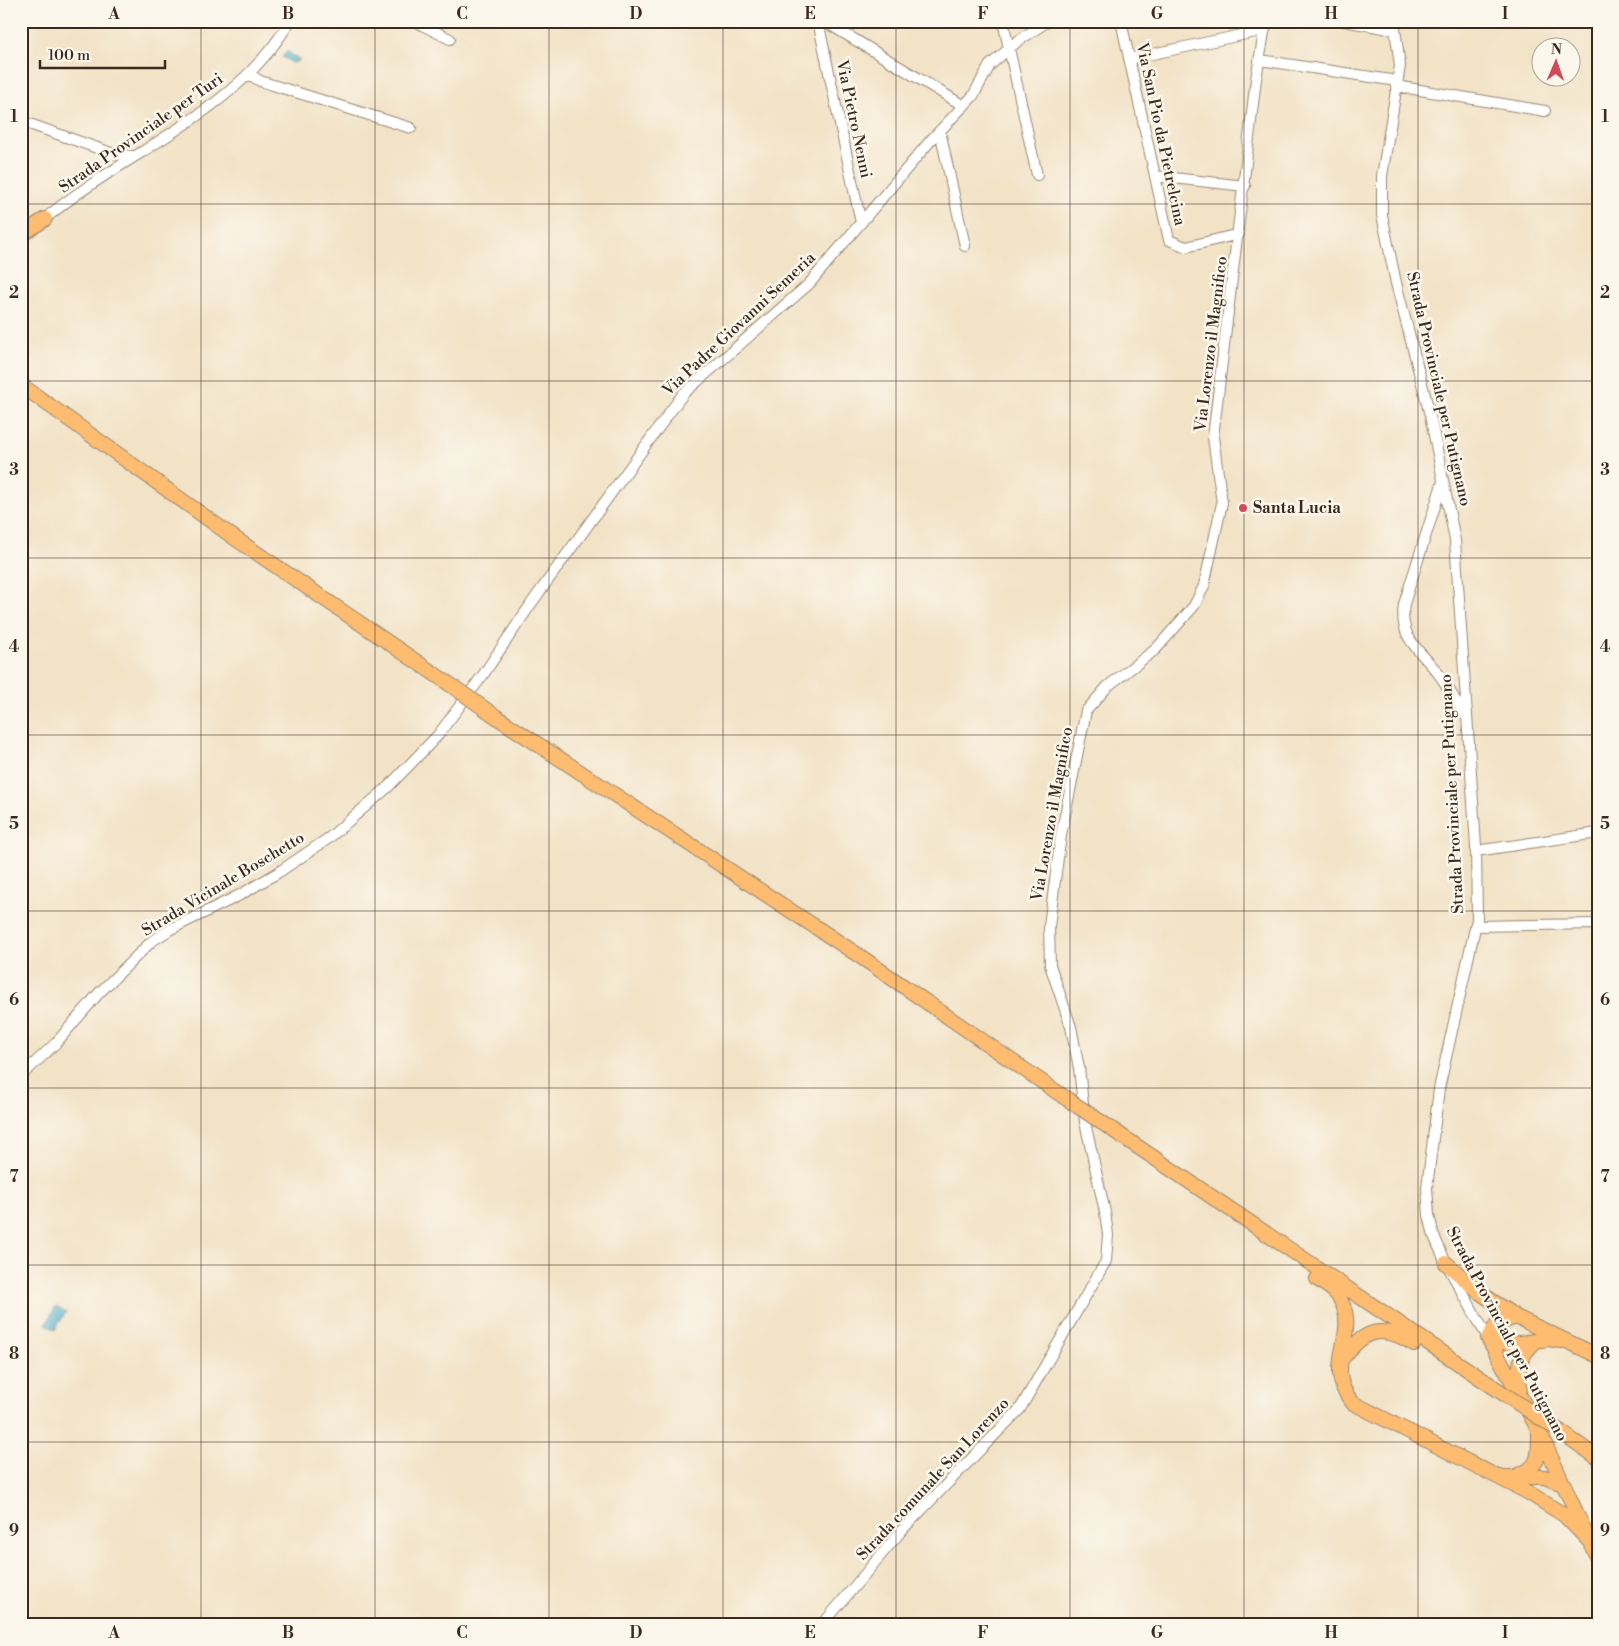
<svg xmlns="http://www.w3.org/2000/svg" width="1619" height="1646" font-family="'Libre Bodoni',serif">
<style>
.water{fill:#48a9c8;stroke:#426a73}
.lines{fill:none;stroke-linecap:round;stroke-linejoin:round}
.minor-casing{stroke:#968672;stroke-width:12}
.major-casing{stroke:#968672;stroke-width:16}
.minor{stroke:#fff;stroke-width:10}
.major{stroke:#fdbc70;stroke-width:14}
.major-bridge-casing{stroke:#968672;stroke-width:16;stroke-linecap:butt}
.major-bridge{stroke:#fdbc70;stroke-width:14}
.grid{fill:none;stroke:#3b2a1e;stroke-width:1;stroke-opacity:0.55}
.poi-dot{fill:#d1495b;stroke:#fbf7ec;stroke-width:2}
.labels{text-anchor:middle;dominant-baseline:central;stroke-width:5;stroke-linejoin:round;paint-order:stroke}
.street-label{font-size:16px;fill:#3b2a1e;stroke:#fbf7ec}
.poi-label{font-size:16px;font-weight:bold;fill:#3b2a1e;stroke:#fbf7ec;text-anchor:start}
.neatline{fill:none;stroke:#3b2a1e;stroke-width:2}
.grid-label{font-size:16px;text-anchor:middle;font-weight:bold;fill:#3b2a1e}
</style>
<rect width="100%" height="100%" fill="#fbf7ec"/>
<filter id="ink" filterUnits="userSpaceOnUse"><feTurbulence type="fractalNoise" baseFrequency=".02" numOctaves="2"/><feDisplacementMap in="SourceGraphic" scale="10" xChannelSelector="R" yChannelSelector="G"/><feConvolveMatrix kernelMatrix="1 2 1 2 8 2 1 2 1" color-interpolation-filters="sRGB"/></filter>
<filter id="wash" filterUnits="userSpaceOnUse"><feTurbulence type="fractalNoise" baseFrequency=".0096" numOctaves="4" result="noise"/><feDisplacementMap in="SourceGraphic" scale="20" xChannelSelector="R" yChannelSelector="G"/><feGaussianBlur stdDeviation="1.12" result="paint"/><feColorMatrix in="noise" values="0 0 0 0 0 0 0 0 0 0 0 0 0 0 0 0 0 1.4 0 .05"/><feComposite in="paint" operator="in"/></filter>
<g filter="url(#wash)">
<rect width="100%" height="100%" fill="#f2e2c6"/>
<path class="water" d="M287,51L300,60L293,63L282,57Z
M56,1306L66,1312L55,1330L46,1324Z"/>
</g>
<g filter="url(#ink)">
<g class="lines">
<defs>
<path id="minor" d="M414,21L450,39
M818,21L861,223
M824,21L964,106
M1003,21L1037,175
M1121,21L1169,240L1186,247L1239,234
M1344,21L1395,30
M1394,21L1400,66L1382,176V215L1396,283L1430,415L1455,540L1476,846L1477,919L1439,1089L1427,1188L1429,1215L1434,1236L1446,1263L1488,1338
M1129,59L1265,30
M1260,60L1397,81
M249,74L260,81L411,128
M1396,86L1545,111
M21,121L114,154L132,156
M940,131L965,246
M1155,176L1245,186
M40,223C120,153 235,116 290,21
M1443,481L1404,604C1398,643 1425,652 1443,680C1451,692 1457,705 1466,716
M1476,851L1598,833
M1475,926L1598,924
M21,1076L56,1043L99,993L152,941L171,929L240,895L279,872L329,838L387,788L417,757L438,735L483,675L533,601L683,394L809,284L931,140L973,96L990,65L1018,41L1048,21
M822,1625L902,1530L1020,1409L1106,1261L1108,1235L1105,1212L1085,1122L1079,1068L1071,1027L1050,965L1049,926L1061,835L1086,711L1108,686L1156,649L1194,606L1204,586L1222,503L1213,437L1256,79L1266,21"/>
<path id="major" d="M21,235L45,219
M21,385L236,539L445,681
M498,718L861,957L1067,1099
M1101,1122L1492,1386
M1446,1263L1479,1292L1516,1317L1598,1356
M1317,1279C1326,1285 1338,1292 1342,1303C1358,1336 1322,1369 1353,1403L1529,1493L1564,1515L1591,1543
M1488,1338L1539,1431L1598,1560
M1488,1338L1512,1344L1549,1339L1561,1341
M1488,1338L1497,1324L1516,1317
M1342,1359C1364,1330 1381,1323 1414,1344
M1520,1389C1518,1366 1518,1358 1535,1342
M1561,1432L1598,1458
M1517,1476C1540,1467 1539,1456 1539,1434
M1502,1477H1545L1565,1485"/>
</defs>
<use href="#minor" class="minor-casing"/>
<use href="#major" class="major-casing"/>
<use href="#minor" class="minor"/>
<use href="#major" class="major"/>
<defs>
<path id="major-bridge" d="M445,681L498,718
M1067,1099L1101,1122
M1492,1386L1561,1432"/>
</defs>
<use href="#major-bridge" class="major-bridge-casing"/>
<use href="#major-bridge" class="major-bridge"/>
</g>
</g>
<path class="grid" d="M201,21V1625M375,21V1625M549,21V1625M723,21V1625M896,21V1625M1070,21V1625M1244,21V1625M1418,21V1625M21,204H1598M21,381H1598M21,558H1598M21,735H1598M21,911H1598M21,1088H1598M21,1265H1598M21,1442H1598"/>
<circle class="poi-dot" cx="1243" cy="508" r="5"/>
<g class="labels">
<g class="street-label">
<text transform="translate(854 119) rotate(78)">Via Pietro Nenni</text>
<text transform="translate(141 133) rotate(-35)">Strada Provinciale per Turi</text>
<text transform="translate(1161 134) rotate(78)">Via San Pio da Pietrelcina</text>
<text transform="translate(739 324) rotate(-43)">Via Padre Giovanni Semeria</text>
<text transform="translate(1211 344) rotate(-83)">Via Lorenzo il Magnifico</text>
<text transform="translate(1439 389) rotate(77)">Strada Provinciale per Putignano</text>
<text transform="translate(1452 794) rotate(-93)">Strada Provinciale per Putignano</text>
<text transform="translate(1052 814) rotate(-80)">Via Lorenzo il Magnifico</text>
<text transform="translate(223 884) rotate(-31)">Strada Vicinale Boschetto</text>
<text transform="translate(1507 1334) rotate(62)">Strada Provinciale per Putignano</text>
<text transform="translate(933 1479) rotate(-47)">Strada comunale San Lorenzo</text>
</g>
<g class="poi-label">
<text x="1253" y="508">Santa Lucia</text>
</g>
</g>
<rect width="1619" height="1646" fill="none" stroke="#fbf7ec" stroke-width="55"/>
<g transform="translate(1556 62) rotate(2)"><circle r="24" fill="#fbf7ec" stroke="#aea59a"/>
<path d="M0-4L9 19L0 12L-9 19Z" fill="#d1495b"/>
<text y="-8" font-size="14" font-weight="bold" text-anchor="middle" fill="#3b2a1e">N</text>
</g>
<path d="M40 60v8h125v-8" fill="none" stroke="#3b2a1e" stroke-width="2.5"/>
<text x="48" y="60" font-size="15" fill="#3b2a1e" stroke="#fbf7ec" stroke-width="4" paint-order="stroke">100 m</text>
<rect x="28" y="28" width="1564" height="1590" class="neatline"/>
<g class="grid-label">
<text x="114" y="19">A</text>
<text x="288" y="19">B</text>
<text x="462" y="19">C</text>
<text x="636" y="19">D</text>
<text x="810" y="19">E</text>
<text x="983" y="19">F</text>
<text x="1157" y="19">G</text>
<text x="1331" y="19">H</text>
<text x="1505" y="19">I</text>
<text x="14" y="122">1</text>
<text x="1605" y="122">1</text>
<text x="14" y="298">2</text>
<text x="1605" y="298">2</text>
<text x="14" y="475">3</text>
<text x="1605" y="475">3</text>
<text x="14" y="652">4</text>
<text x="1605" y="652">4</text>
<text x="14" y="829">5</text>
<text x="1605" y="829">5</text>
<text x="14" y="1005">6</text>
<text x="1605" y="1005">6</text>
<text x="14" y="1182">7</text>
<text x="1605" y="1182">7</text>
<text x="14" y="1359">8</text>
<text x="1605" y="1359">8</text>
<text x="14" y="1536">9</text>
<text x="1605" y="1536">9</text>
<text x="114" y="1638">A</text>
<text x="288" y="1638">B</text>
<text x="462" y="1638">C</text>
<text x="636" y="1638">D</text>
<text x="810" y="1638">E</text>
<text x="983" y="1638">F</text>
<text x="1157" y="1638">G</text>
<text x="1331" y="1638">H</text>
<text x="1505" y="1638">I</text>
</g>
</svg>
